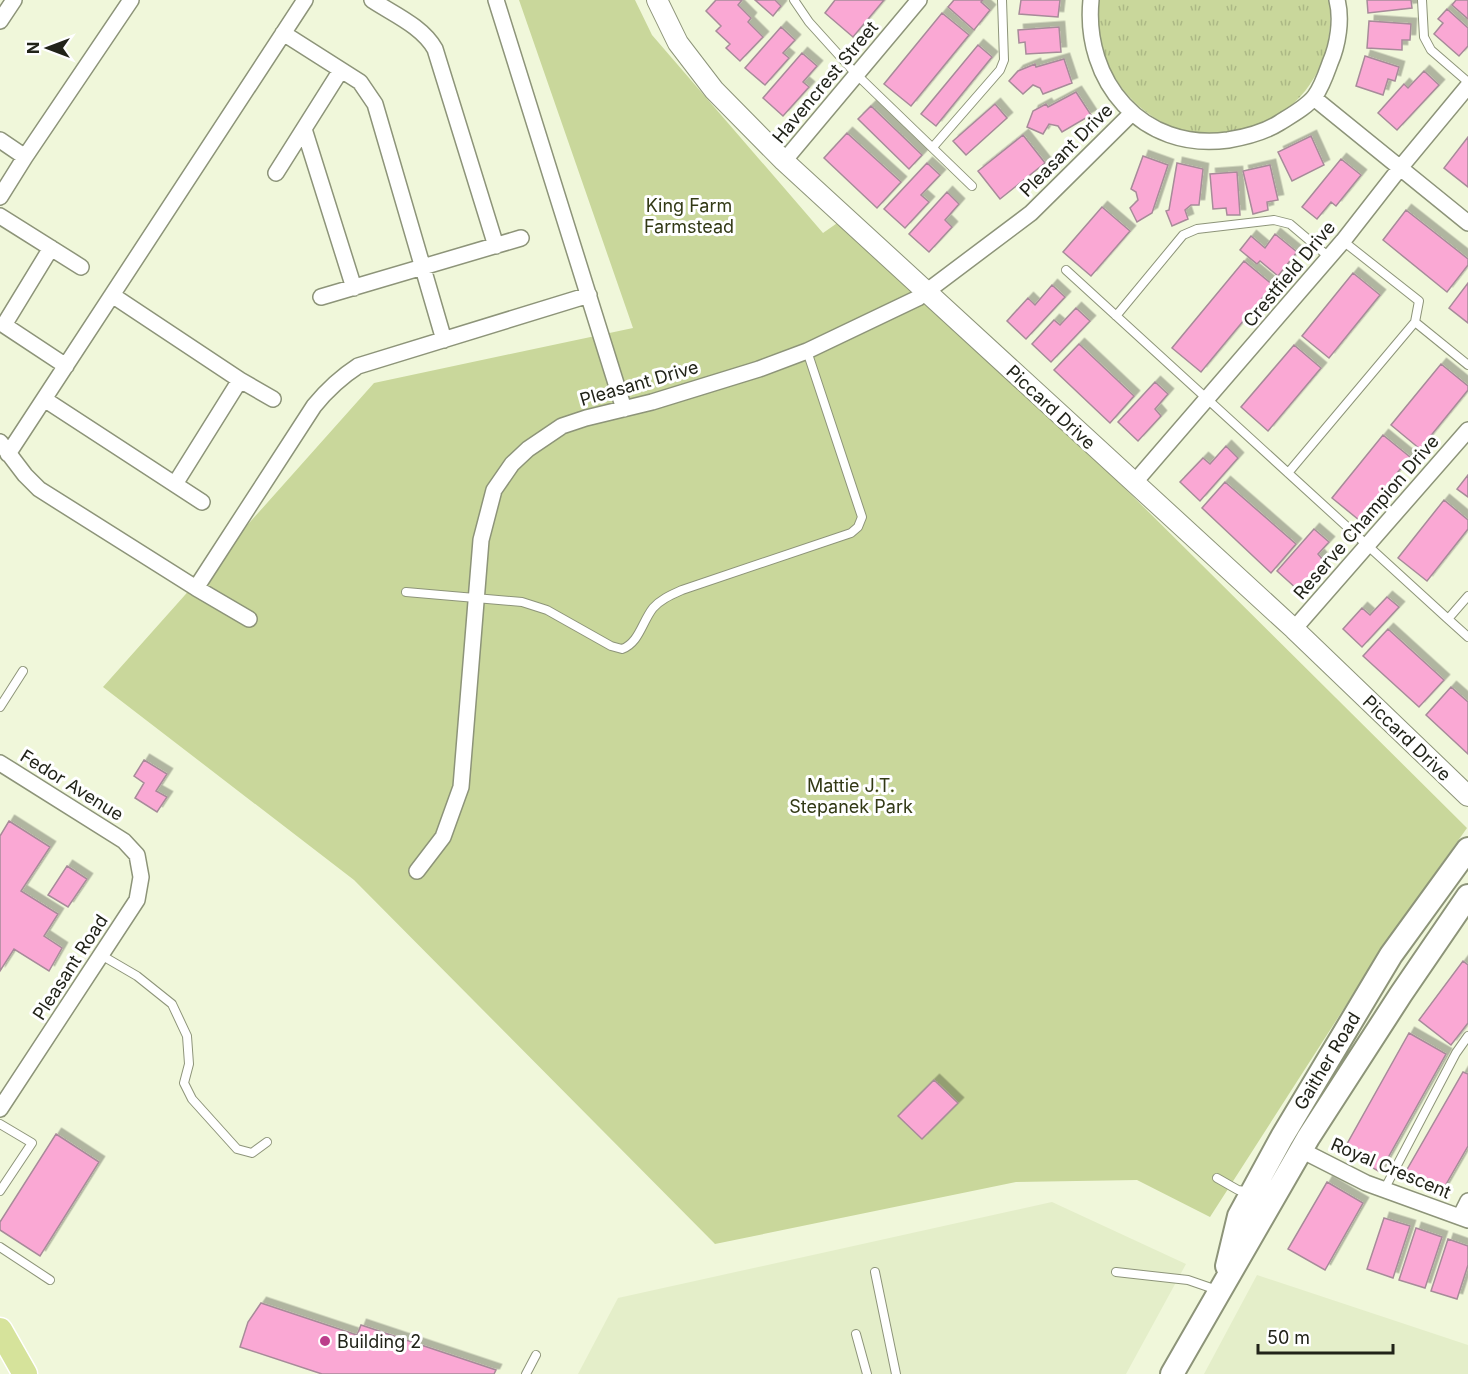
<svg xmlns="http://www.w3.org/2000/svg" width="1468" height="1374" font-family="Inter,sans-serif">
<style>
.built{fill:#e4eec9}
.grass{fill:url(#grass-tufts)}
.green{fill:#c9d79b}
.building{fill:#faa8d4;stroke:#a78b99;stroke-width:1.5;filter:url(#shadow)}
.lines{fill:none;stroke-linecap:round;stroke-linejoin:round}
.service-casing{stroke:#8d9479;stroke-width:10}
.minor-casing{stroke:#8d9479;stroke-width:18}
.tertiary-casing{stroke:#8d9479;stroke-width:22}
.secondary-casing{stroke:#8d9479;stroke-width:26}
.primary-casing{stroke:#fff;stroke-width:27}
.service{stroke:#fff;stroke-width:8}
.minor{stroke:#fff;stroke-width:15}
.tertiary{stroke:#fff;stroke-width:20}
.secondary{stroke:#fff;stroke-width:22}
.primary{stroke:#d6e39b;stroke-width:24}
.poi-dot{fill:#bb3d8b;stroke:#fff;stroke-width:2}
.labels{text-anchor:middle;dominant-baseline:central;stroke-width:6;stroke-linejoin:round;paint-order:stroke}
.street-label{font-size:18px;fill:#212319;stroke:#fff}
.park-label{font-size:18px;fill:#323915;stroke:#fff}
.poi-label{font-size:18px;fill:#212319;stroke:#fff;text-anchor:start}
</style>
<defs>
<pattern id="grass-tufts" width="24" height="20" patternUnits="userSpaceOnUse" patternTransform="scale(1.5)"><rect width="24" height="20" fill="#c9d79b"/><path d="M3 7l-1-3M5 7V3M7 7l1-3M15 17l-1-3M17 17v-4M19 17l1-3" fill="none" stroke="#acb885"/></pattern>
<filter id="shadow"><feDropShadow dx="5.5" dy="-5.5" stdDeviation="0" flood-color="#0004"/></filter>
</defs>
<rect width="100%" height="100%" fill="#f0f7da"/>
<path class="built" d="M1052,1202L1186,1264L1126,1374H578L618,1298Z
M1257,1275L1468,1345V1374H1204Z"/>
<path class="grass" d="M1099,0H1329C1339,69 1290,131 1219,135C1155,138 1102,85 1097,23C1097,15 1098,7 1099,0Z"/>
<path class="green" d="M519,0H635L652,35L823,233L843,219L929,294L1467,828L1393,932L1210,1217L1137,1180L1016,1182L715,1244L354,880L103,687L374,383L633,328Z"/>
<path class="building" d="M716,0H742L738,5L751,18L748,22L763,37L740,61L726,48L730,44L716,31L721,26L706,11Z
M755,0H775L781,6L773,16Z
M835,0H884L853,37L825,13Z
M954,0H983L981,2L990,10L974,30L948,7Z
M1021,0H1060L1058,17L1019,14Z
M1367,0H1411L1412,8L1368,13Z
M1456,0H1468V19L1452,5Z
M1447,9L1468,28V46L1459,56L1434,34L1443,23L1438,19Z
M942,13L969,35L911,106L884,84Z
M1369,21L1411,24L1410,40H1402V50L1367,48Z
M781,27L795,40L783,53L789,58L765,85L745,68Z
M1059,27L1061,52L1026,54L1025,42L1019,43L1018,30Z
M978,45L992,57L936,126L921,114Z
M802,53L817,66L803,82L809,87L783,116L763,98Z
M1365,56L1399,67L1395,81L1388,79L1383,95L1356,86Z
M1064,59L1072,83L1043,94L1040,88L1033,85L1023,94L1009,81L1018,71L1035,64L1036,67Z
M1424,71L1439,85L1397,130L1378,113L1404,84L1408,88Z
M1076,92L1091,115L1062,132L1058,126L1049,124L1043,134L1027,127L1033,111L1046,104L1048,107Z
M995,104L1007,118L966,155L953,141Z
M871,106L922,155L909,169L858,119Z
M847,133L901,182L877,208L824,158Z
M1023,135L1045,163L1000,199L978,171Z
M1311,136L1324,165L1292,181L1278,152Z
M1468,137V187L1444,168Z
M1143,156L1168,165L1152,213L1137,222L1130,208L1138,200L1136,192L1131,189Z
M1341,159L1361,175L1336,206L1331,202L1317,219L1302,207Z
M927,163L940,175L921,195L929,202L905,228L884,209Z
M1177,163L1203,169L1199,205H1191L1185,210L1188,219L1172,226L1166,211L1169,210Z
M1270,165L1278,200L1267,202L1268,210L1253,214L1243,171Z
M1237,172L1240,215H1227L1226,208L1213,209L1210,174Z
M947,192L959,204L945,220L952,227L929,252L909,234Z
M1102,207L1130,231L1091,276L1063,252Z
M1406,210L1468,259V265L1447,292L1383,240Z
M1275,234L1297,252L1278,276L1260,261L1257,264L1240,250L1251,236L1265,248Z
M1244,261L1273,285L1201,372L1172,348Z
M1353,273L1380,295L1329,358L1302,336Z
M1468,283V323L1449,308Z
M1052,285L1065,297L1026,339L1007,321L1028,298L1035,305Z
M1076,308L1090,321L1051,362L1032,344L1054,320L1060,325Z
M1079,344L1134,396L1110,423L1054,370Z
M1294,345L1321,368L1268,431L1241,407Z
M1441,364L1468,386V390L1420,449L1391,425Z
M1155,382L1168,394L1155,409L1161,416L1138,441L1118,422Z
M1383,435L1410,457L1359,520L1332,498Z
M1226,446L1238,458L1200,501L1180,482L1203,458L1210,464Z
M1468,475V497L1457,489Z
M1225,482L1296,544L1271,573L1202,508Z
M1444,500L1468,520V529L1427,581L1398,558Z
M1314,529L1329,542L1318,554L1324,561L1298,590L1277,571Z
M1387,597L1399,607L1362,647L1343,629L1362,608L1370,615Z
M1388,629L1444,680L1419,707L1363,656Z
M1451,687L1468,702V754L1426,715Z
M144,760L167,774L156,791L167,797L157,812L135,798L144,783L134,776Z
M9,821L50,847L21,891L58,914L44,936L62,948L49,971L14,949L0,971V836Z
M67,866L87,879L68,907L48,895Z
M1463,961L1468,965V1023L1451,1045L1419,1020Z
M1409,1033L1446,1054L1380,1172L1343,1151Z
M1463,1072L1468,1074V1146L1441,1193L1405,1173Z
M934,1080L958,1103L922,1139L898,1116Z
M56,1134L99,1162L40,1256L0,1230V1222Z
M1327,1182L1363,1203L1325,1270L1288,1249Z
M1384,1218L1410,1226L1393,1278L1367,1269Z
M1416,1228L1442,1237L1425,1288L1399,1280Z
M1448,1239L1468,1246V1265L1457,1299L1431,1291Z
M261,1303L357,1335L361,1325L496,1370L494,1374H322L240,1347L248,1322Z"/>
<g class="lines">
<defs>
<path id="service" d="M794,0L809,22L856,74L972,186
M1422,0L1424,37L1431,50L1468,82
M933,147L1000,70L1004,60L1002,0
M1343,241L1419,301L1415,322L1468,365
M1066,270L1448,619L1468,596
M1116,316L1183,235L1197,229L1274,220L1290,224L1329,257
M1288,473L1415,322
M406,592L522,602L547,610L611,646L622,649C639,643 642,622 653,608C661,599 671,595 682,590L851,533L858,527L862,517L807,351
M1448,619L1468,637
M0,707L23,671
M101,955L137,976L172,1004L187,1036L189,1064L184,1083L192,1099L237,1149L252,1153L267,1142
M0,1124L32,1143L0,1191
M1217,1178L1238,1190L1250,1192
M1384,1190L1456,1053L1468,1036
M0,1247L50,1280
M875,1272L896,1374
M1116,1272L1188,1280L1217,1290
M856,1334L867,1374
M526,1374L536,1355"/>
<path id="minor" d="M372,0C393,14 422,26 435,49L496,246
M496,0L624,409
M1091,0C1083,81 1142,152 1228,140C1246,137 1263,133 1279,123C1290,116 1307,107 1315,96C1322,86 1326,74 1330,63C1338,45 1342,19 1337,0
M0,21L14,0
M283,33L360,82L375,104L444,340
M1314,98L1468,223
M304,129L354,288
M0,140L25,157L131,0
M784,161L919,0
M276,173L341,70
M0,197L25,157
M0,216L81,267
M51,248L4,325L66,366
M112,295L240,380L175,484
M321,297L521,238
M240,380L273,399
M44,399L202,502
M0,442L25,475L39,489L196,588L249,619
M8,454L305,0
M1134,483L1343,241L1400,168L1468,86
M196,588L314,406C327,390 341,377 358,366L589,295
M1294,629L1468,430
M0,763L124,841L137,855L141,877L137,900L0,1109
M417,871L443,837L461,787L481,540L494,490L512,464L528,449L562,426L586,418L652,402L759,369L807,351L918,298L1031,213L1131,114
M1301,1150L1366,1183L1468,1220
M1460,1217L1468,1201"/>
<path id="tertiary" d="M657,0L678,43L714,90L784,161L1294,629L1468,796"/>
<path id="secondary" d="M1227,1266L1239,1216L1282,1137L1391,955L1468,849
M1172,1374L1308,1138L1401,994L1468,896"/>
<path id="primary" d="M0,1330L25,1374"/>
</defs>
<use href="#service" class="service-casing"/>
<use href="#minor" class="minor-casing"/>
<use href="#tertiary" class="tertiary-casing"/>
<use href="#secondary" class="secondary-casing"/>
<use href="#primary" class="primary-casing"/>
<use href="#service" class="service"/>
<use href="#minor" class="minor"/>
<use href="#tertiary" class="tertiary"/>
<use href="#secondary" class="secondary"/>
<use href="#primary" class="primary"/>
</g>
<circle class="poi-dot" cx="325" cy="1341" r="6"/>
<g class="labels">
<g class="street-label">
<text transform="translate(825 82) rotate(-50)">Havencrest Street</text>
<text transform="translate(1066 150) rotate(-45)">Pleasant Drive</text>
<text transform="translate(1289 274) rotate(-50)">Crestfield Drive</text>
<text transform="translate(639 383) rotate(-16)">Pleasant Drive</text>
<text transform="translate(1051 407) rotate(43)">Piccard Drive</text>
<text transform="translate(1366 517) rotate(-49)">Reserve Champion Drive</text>
<text transform="translate(1407 738) rotate(44)">Piccard Drive</text>
<text transform="translate(72 785) rotate(32)">Fedor Avenue</text>
<text transform="translate(70 967) rotate(-57)">Pleasant Road</text>
<text transform="translate(1327 1061) rotate(-59)">Gaither Road</text>
<text transform="translate(1391 1168) rotate(23)">Royal Crescent</text>
</g>
<g class="park-label">
<text x="689" y="205">King Farm<tspan x="689" dy="21">Farmstead</tspan></text>
<text x="851" y="785">Mattie J.T.<tspan x="851" dy="21">Stepanek Park</tspan></text>
</g>
<g class="poi-label">
<text x="337" y="1341">Building 2</text>
</g>
</g>
<g transform="translate(48 48) rotate(270)" stroke="#ffffff" stroke-width="4.5" paint-order="stroke">
<path d="M0-4.5L10 22L0 15L-10 22Z" fill="#212319"/>
<text y="-9" font-size="16" font-weight="bold" text-anchor="middle" fill="#212319">N</text>
</g>
<path d="M1258 1344v9h135v-9" fill="none" stroke="#212319" stroke-width="3"/>
<text x="1267" y="1344" font-size="18" fill="#212319" stroke="#ffffff" stroke-width="4.5" paint-order="stroke">50 m</text>
</svg>
